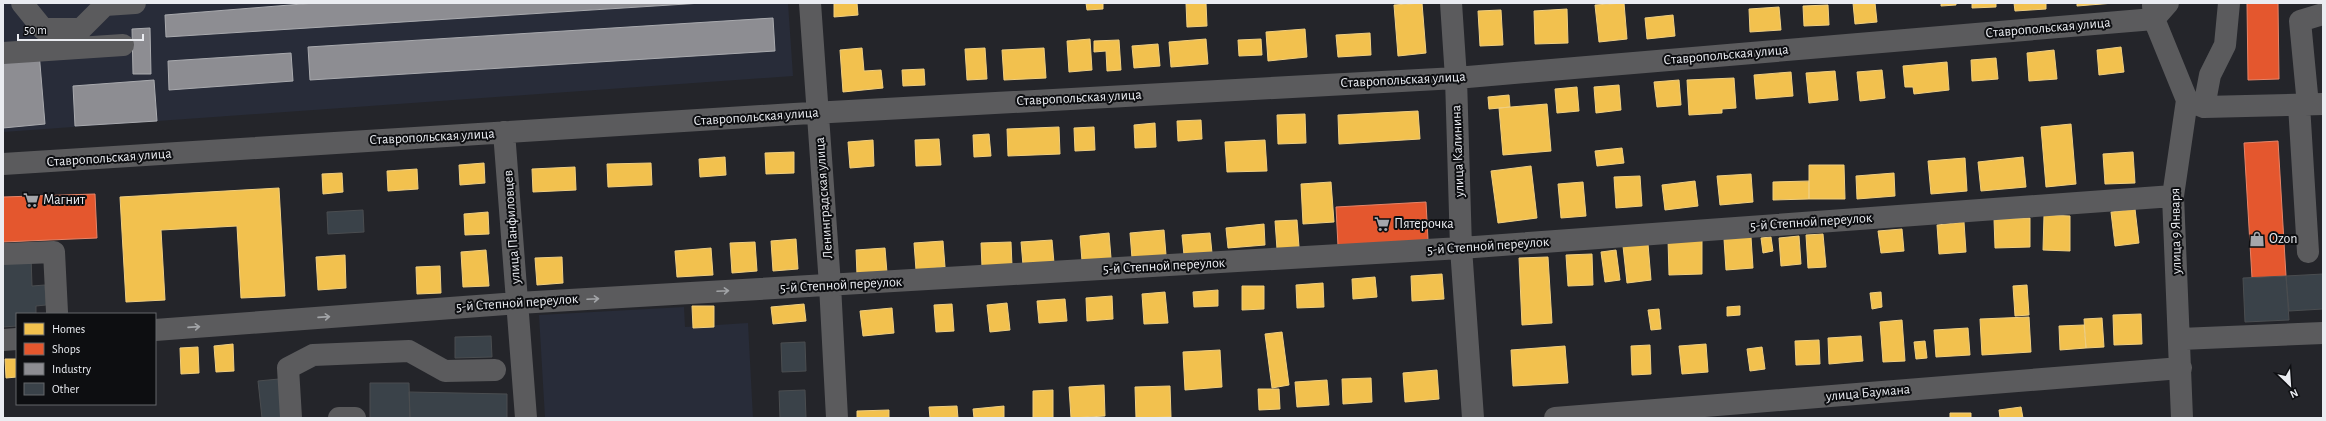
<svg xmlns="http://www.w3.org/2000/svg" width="2326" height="421" font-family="'Alegreya Sans',sans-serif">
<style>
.built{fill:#282c39}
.homes{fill:#f2c14e;stroke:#f0ce7f}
.shops{fill:#e4572e;stroke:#e68468}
.industry{fill:#8d8d92;stroke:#a9aaae}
.building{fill:#3a4249;stroke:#4a4d50}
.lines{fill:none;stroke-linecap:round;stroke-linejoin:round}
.minor{stroke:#5b5b5d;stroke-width:22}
.oneway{stroke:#a2a4a7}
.labels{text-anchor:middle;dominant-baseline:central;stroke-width:4;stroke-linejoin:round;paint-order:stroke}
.street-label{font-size:14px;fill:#eaecf1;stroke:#0d0e11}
.poi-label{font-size:14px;fill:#eaecf1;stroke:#0d0e11;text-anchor:start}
</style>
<rect width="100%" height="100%" fill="#24252a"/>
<path class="built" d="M3,3H788L793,76L3,132Z
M684,307L685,327L748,323L753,418H545L539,315Z"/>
<path class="homes" d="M834,3H857L858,15L834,17Z
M1086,3H1103V9L1087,10Z
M1186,3H1206L1207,26L1187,27Z
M1422,3L1426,53L1398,56L1394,5Z
M1624,3L1627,39L1599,42L1595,5Z
M1853,3H1875L1877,22L1855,24Z
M1941,3H1956V5L1941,6Z
M1972,3H1996V7L1972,8Z
M2014,3H2046V9L2015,11Z
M2077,3H2114L2077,6Z
M1828,5L1829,25L1804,26L1803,6Z
M1779,7L1781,30L1750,32L1749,9Z
M1567,9L1568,43L1535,44L1534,11Z
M1501,10L1503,45L1480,46L1478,11Z
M1673,15L1675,36L1647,39L1645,18Z
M1305,29L1307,57L1268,61L1266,32Z
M1370,33L1371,55L1338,57L1336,35Z
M1090,39L1092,70L1069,72L1067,41Z
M1206,39L1208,64L1171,67L1169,42Z
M1261,39L1262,55L1239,56L1238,40Z
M1119,40L1121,70L1107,71L1106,51L1094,52V41Z
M1158,44L1160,66L1134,68L1132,46Z
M2121,47L2124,72L2099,75L2097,50Z
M862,48L864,71L881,70L883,88L843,92L840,50Z
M985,48L987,79L967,80L965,49Z
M1044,48L1046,78L1004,80L1002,50Z
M2054,50L2057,79L2029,81L2027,53Z
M1996,58L1998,79L1972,81L1971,60Z
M1947,62L1949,90L1914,94L1913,87H1905L1903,66Z
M924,69L925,85L903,86L902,70Z
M1882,70L1885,98L1860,101L1857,72Z
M1835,71L1838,100L1809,103L1806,73Z
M1791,72L1793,96L1756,99L1754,75Z
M1734,78L1736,108L1722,109V113L1689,115L1687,80Z
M1679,80L1681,105L1657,107L1654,82Z
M1619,85L1621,110L1596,113L1594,87Z
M1577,87L1579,111L1557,113L1555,89Z
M1509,95L1510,107L1489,109L1488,97Z
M1547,104L1551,151L1503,155L1499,108Z
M1418,111L1420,139L1339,144L1338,115Z
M1305,114L1306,143L1278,144L1277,115Z
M1201,120L1202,139L1178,141L1177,121Z
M1155,123L1156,147L1135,148L1134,125Z
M2071,124L2076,184L2046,187L2041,127Z
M1059,127L1060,154L1008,156L1007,129Z
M1094,127L1095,150L1075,151L1074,128Z
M989,134L991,156L974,157L973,135Z
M939,139L941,165L916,166L915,140Z
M873,140L874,166L850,168L848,142Z
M1265,140L1267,171L1227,172L1225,142Z
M1622,148L1624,163L1597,166L1595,151Z
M794,152V173L766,174L765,153Z
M2133,152L2135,183L2105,184L2103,154Z
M725,157L726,175L700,177L699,159Z
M2023,157L2026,187L1981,191L1978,162Z
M1965,158L1967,191L1931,194L1928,161Z
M484,163L485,183L460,185L459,165Z
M651,163L652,185L608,187L607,164Z
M1809,165H1844L1845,199H1809Z
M1531,166L1537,218L1498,223L1491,171Z
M575,167L576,190L533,192L532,169Z
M417,169L418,189L388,191L387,171Z
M342,173L343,192L323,194L322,174Z
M1894,173L1895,196L1857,199L1856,176Z
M1751,174L1753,202L1720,205L1717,176Z
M1640,176L1642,206L1616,208L1614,177Z
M1695,181L1698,206L1665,210L1662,185Z
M1809,181V199L1773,200V182Z
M1331,182L1334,222L1303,224L1301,184Z
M1583,182L1586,216L1561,218L1558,184Z
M279,188L285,296L241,298L237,226L161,230L165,300L126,302L120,197Z
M2135,209L2139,243L2115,246L2111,212Z
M488,212L489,234L465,235L464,214Z
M2044,215L2070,216V251L2043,250Z
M2030,218V247L1995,248L1994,219Z
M1297,220L1299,247L1277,249L1275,221Z
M1964,222L1966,252L1939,254L1937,225Z
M1264,224L1265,245L1228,248L1226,228Z
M1902,229L1904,251L1881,253L1878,231Z
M1164,230L1166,255L1132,258L1130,233Z
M1109,233L1111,258L1082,261L1080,236Z
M1210,233L1212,253L1184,255L1182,235Z
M1823,234L1826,267L1808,268L1806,235Z
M1799,236L1801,264L1781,266L1779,238Z
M1751,237L1753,268L1726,270L1724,239Z
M1771,237L1773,251L1763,253L1761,238Z
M1702,238V274L1669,275L1668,239Z
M796,239L798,269L773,271L771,241Z
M1052,240L1054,263L1023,265L1021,242Z
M943,241L945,267L916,270L914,243Z
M755,242L757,271L732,273L730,243Z
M1011,242L1012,266L982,267L981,243Z
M1648,244L1651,280L1627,283L1623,246Z
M711,248L713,275L677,277L675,251Z
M885,248L887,273L857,275L856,250Z
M486,250L489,286L463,287L461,252Z
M1616,250L1620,280L1605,282L1601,252Z
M1592,254L1593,285L1568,286L1566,255Z
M345,255L346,288L318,290L316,257Z
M562,257L563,283L537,285L535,258Z
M1548,257L1552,323L1522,325L1519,258Z
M440,266L441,293L417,294L416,267Z
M1442,274L1444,299L1412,301L1411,276Z
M1375,277L1377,297L1353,299L1352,279Z
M1323,283L1324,307L1297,308L1296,285Z
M2027,285L2029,315L2015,316L2013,286Z
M1242,286H1264V309L1242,310Z
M1218,290V306L1194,307L1193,292Z
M1165,292L1168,323L1144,324L1142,294Z
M1881,292L1882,307L1872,309L1870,293Z
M1112,296L1113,319L1087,321L1086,298Z
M1065,299L1067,321L1039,323L1037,301Z
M1007,303L1010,330L990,332L987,305Z
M804,304L806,321L773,324L771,307Z
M952,304L954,331L936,332L934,305Z
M692,306H714V327L693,328Z
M1740,306V315L1727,316V307Z
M892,308L894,333L863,336L860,311Z
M1659,309L1661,329L1651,330L1648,310Z
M2141,314L2142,344L2114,345L2113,315Z
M2029,317L2031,352L1982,355L1980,319Z
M2102,318L2104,347L2086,348L2084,319Z
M1902,320L1905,361L1883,362L1880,322Z
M2084,325L2086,348L2060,350L2059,326Z
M1968,328L1970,355L1936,357L1934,330Z
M1282,332L1289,385L1272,388L1265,334Z
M1861,336L1863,361L1829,364L1828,338Z
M1819,340L1820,364L1796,365L1795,341Z
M1925,341L1927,358L1916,359L1914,342Z
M233,344L234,371L216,372L214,346Z
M1706,344L1708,372L1682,374L1679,346Z
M1650,345L1651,374L1632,375L1631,346Z
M1565,346L1568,383L1513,386L1511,350Z
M198,347L199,373L181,374L180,348Z
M1762,347L1765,369L1750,371L1747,349Z
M1220,350L1222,387L1185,390L1183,352Z
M5,359H17V377L6,378Z
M1437,370L1439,399L1405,402L1403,373Z
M1371,378L1372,402L1343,404L1342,379Z
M1327,380L1329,405L1297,407L1295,382Z
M1104,385L1105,416L1071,418L1069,387Z
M1170,386L1171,417L1136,418L1135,387Z
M1258,389H1279L1280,409L1259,410Z
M1053,390V418H1033V391Z
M957,406L958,418H930L929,407Z
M1004,406V418H974L973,409Z
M2021,407L2023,418H2000L1999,410Z
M889,410V418H857V411Z
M1950,413H1971V418H1950Z"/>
<path class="shops" d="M2247,3H2278L2279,79L2248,80Z
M2278,141L2286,276L2252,278L2244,143Z
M95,194L97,238L3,242V197Z
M1426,202L1428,240L1338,246L1336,207Z"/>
<path class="industry" d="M315,3H702L166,37L165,15Z
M773,18L775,51L310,80L308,47Z
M150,28L151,74H133L132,29Z
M39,52L45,124L3,128V55Z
M291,53L293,81L169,90L168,61Z
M154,80L157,121L75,126L73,86Z"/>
<path class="building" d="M363,210L364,232L328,234L327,212Z
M31,256L32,286L45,285L46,305L36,306V314H17V326L3,327V257Z
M2323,274V309L2289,311L2286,276Z
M2286,276L2289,320L2245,322L2243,278Z
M491,336L492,357L455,358V337Z
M805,342L806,371L782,372L781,343Z
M279,379L282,418H262L258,381Z
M370,383H409L410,418H370Z
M805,390L806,418H780L779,391Z
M409,392L507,394V418H410Z"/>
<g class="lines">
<path class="minor" d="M22,3L43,29H81L105,5L135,3
M810,3L830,285L837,418
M1451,3L1456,78L1461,248L1473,418
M2153,5L2154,19L2187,100L2173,196L2182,418
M3,53L123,45
M2187,100L2204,107L2210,75L2225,45L2229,3
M2299,105L2308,252
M2308,105L2300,21L2323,14
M2204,107L2323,104
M504,132L526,418
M3,164L794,114L1456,78L2154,19L2168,3
M3,254L54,252L57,312
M155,330L518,303L1461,248L2173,196
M2180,339L2323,333
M3,340L17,339
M291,418L288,368L313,355L409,351L445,371L495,370
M339,418H355
M1555,418L2181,368"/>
</g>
<defs><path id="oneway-shaft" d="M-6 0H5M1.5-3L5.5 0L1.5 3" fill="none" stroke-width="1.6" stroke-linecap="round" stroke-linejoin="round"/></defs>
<g class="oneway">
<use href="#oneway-shaft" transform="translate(723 291) rotate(-3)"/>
<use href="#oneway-shaft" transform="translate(593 299) rotate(-3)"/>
<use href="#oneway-shaft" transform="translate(324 317) rotate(-4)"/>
<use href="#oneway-shaft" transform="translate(194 327) rotate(-4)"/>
</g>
<defs>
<symbol id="supermarket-bare" viewBox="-9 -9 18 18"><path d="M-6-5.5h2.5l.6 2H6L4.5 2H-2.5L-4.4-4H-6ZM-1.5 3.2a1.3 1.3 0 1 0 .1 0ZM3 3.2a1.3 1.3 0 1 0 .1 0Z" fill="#a5a6ab" stroke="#0d0e11" stroke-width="2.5" paint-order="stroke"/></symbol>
<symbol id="shop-bare" viewBox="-9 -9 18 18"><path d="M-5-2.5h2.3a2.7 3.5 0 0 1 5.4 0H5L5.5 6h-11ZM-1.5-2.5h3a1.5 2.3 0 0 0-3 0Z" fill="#a5a6ab" stroke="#0d0e11" stroke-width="2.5" paint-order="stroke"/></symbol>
</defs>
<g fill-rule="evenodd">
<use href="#supermarket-bare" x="20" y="189" width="22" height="22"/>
<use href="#supermarket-bare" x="1371" y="213" width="22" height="22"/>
<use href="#shop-bare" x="2246" y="228" width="22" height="22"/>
</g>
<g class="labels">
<g class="street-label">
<text transform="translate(2048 28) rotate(-5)">Ставропольская улица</text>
<text transform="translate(1726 55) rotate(-5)">Ставропольская улица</text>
<text transform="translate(1403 80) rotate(-3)">Ставропольская улица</text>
<text transform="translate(1079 98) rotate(-3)">Ставропольская улица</text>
<text transform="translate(756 117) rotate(-4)">Ставропольская улица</text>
<text transform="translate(432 137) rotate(-3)">Ставропольская улица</text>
<text transform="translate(1458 151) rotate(-92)">улица Калинина</text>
<text transform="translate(109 158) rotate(-4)">Ставропольская улица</text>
<text transform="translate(824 198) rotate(-94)">Ленинградская улица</text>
<text transform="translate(1811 222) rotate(-4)">5-й Степной переулок</text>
<text transform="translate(512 227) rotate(-94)">улица Панфиловцев</text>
<text transform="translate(2176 231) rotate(-91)">улица 9 Января</text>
<text transform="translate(1488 246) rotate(-4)">5-й Степной переулок</text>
<text transform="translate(1164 266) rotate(-3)">5-й Степной переулок</text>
<text transform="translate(841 285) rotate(-3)">5-й Степной переулок</text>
<text transform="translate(517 303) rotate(-4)">5-й Степной переулок</text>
<text transform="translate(1868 393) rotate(-5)">улица Баумана</text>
</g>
<g class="poi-label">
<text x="43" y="200">Магнит</text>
<text x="1394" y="224">Пятерочка</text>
<text x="2269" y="239">Ozon</text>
</g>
</g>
<rect width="2326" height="421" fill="none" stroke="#eaecf1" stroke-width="8"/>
<rect x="16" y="313" width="140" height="92" fill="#0d0e11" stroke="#65676b"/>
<rect x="24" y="323" width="20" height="12" fill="#f2c14e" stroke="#65676b"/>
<text x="52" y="333" font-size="12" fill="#eaecf1">Homes</text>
<rect x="24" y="343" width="20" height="12" fill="#e4572e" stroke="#65676b"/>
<text x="52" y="353" font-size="12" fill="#eaecf1">Shops</text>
<rect x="24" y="363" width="20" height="12" fill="#8d8d92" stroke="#65676b"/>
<text x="52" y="373" font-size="12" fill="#eaecf1">Industry</text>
<rect x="24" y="383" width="20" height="12" fill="#3a4249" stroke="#65676b"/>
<text x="52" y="393" font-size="12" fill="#eaecf1">Other</text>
<g transform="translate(2290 385) rotate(155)" stroke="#0d0e11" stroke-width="3" paint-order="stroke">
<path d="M0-3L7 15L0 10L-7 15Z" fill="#eaecf1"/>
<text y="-6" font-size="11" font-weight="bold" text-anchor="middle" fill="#eaecf1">N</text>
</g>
<path d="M18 34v6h125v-6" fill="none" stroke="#eaecf1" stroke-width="2"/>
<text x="24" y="34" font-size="12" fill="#eaecf1" stroke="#0d0e11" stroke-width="3" paint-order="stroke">50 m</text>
</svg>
